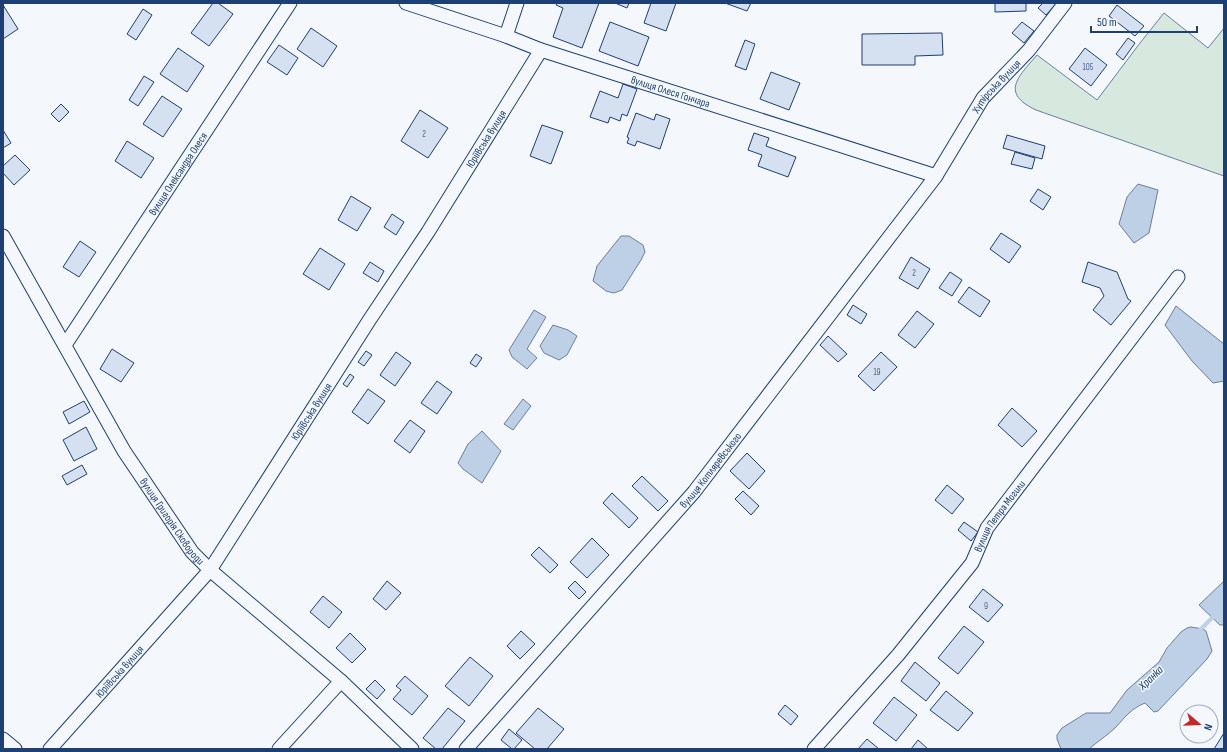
<svg xmlns="http://www.w3.org/2000/svg" width="1227" height="752" font-family="'Sofia Sans Condensed',sans-serif">
<style>
.green{fill:#d7e8df;stroke:#687fa3}
.water{fill:#bed0e5;stroke:#687fa3}
.lines{fill:none;stroke-linecap:round;stroke-linejoin:round}
.stream{stroke:#bed0e5;stroke-width:4}
.building{fill:#d5e0f0;stroke:#1d3f73}
.minor-casing{stroke:#1d3f73;stroke-width:15}
.minor{stroke:#f4f7fb;stroke-width:13}
.labels{text-anchor:middle;dominant-baseline:central;stroke-width:3;stroke-linejoin:round;paint-order:stroke}
.number-label{font-size:9px;fill:#4b6792}
.street-label{font-size:11px;fill:#1d3f73;stroke:#f4f7fb}
.water-label{font-size:12px;font-style:italic;fill:#1d3f73;stroke:#f4f7fb}
</style>
<rect width="100%" height="100%" fill="#f4f7fb"/>
<path class="green" d="M1164,13L1208,48L1224,28V176L1036,110C1000,93 1018,77 1037,55L1097,100L1140,43Z"/>
<path class="water" d="M1138,184L1158,190L1149,233L1134,243L1119,224L1127,197Z
M621,236H629L643,245L645,252L641,260L622,290L614,293L606,291L593,281L597,266Z
M1176,306L1224,344V381L1213,383L1192,361L1165,325Z
M534,310L546,317L527,349L537,358L527,369L512,357L509,350Z
M553,325L568,330L577,336L567,355L559,360L544,353L540,346Z
M523,399L531,406L513,430L504,424Z
M482,431L501,451L482,483L463,469L458,463L468,444Z
M1224,581V625H1220L1199,605Z
M1191,627L1203,629L1206,631L1212,651L1207,659L1158,711L1154,712L1145,703C1132,708 1125,717 1116,727C1108,735 1098,741 1089,749H1061L1057,739V735L1062,728L1086,713H1110L1127,690L1159,662L1167,648L1181,632L1187,628Z"/>
<g class="lines">
<path class="stream" d="M1199,631L1215,615"/>
</g>
<path class="building" d="M213,3H218L233,14L209,46L191,33Z
M557,3H599L582,48L553,37L563,8L556,5Z
M615,3H629L627,8Z
M651,3H676L666,31L644,23Z
M725,3H751L747,11Z
M995,3H1026V11L995,12Z
M1043,3H1057L1046,15L1038,8Z
M3,5L18,29L3,39Z
M1117,5L1144,26L1135,36L1109,16Z
M143,9L152,15L136,40L127,34Z
M610,22L649,37L638,66L599,51Z
M1022,22L1034,31L1024,43L1012,33Z
M311,28L337,46L323,67L297,49Z
M942,33L943,55L915,56V65H862V34Z
M1128,38L1135,43L1123,60L1116,54Z
M745,40L755,44L746,70L735,66Z
M279,45L298,58L287,75L267,62Z
M178,48L204,66L187,92L160,74Z
M1085,48L1107,65L1091,86L1069,69Z
M771,72L800,83L789,110L760,99Z
M144,76L154,82L138,106L129,100Z
M623,84L637,89L627,116L622,114L620,121L610,117L608,123L590,117L600,91L618,98Z
M162,96L182,109L163,137L143,124Z
M61,104L69,112L59,122L51,114Z
M420,110L448,128L428,158L401,141Z
M636,113L654,120L656,114L670,119L660,149L637,141L635,146L627,143L629,138L627,137Z
M542,125L563,132L551,164L530,156Z
M3,130L11,143L3,148Z
M754,133L769,138L766,146L796,157L788,177L758,166L762,155L748,150Z
M1007,135L1045,146L1042,159L1003,148Z
M127,141L154,158L141,178L115,161Z
M1015,152L1035,158L1032,169L1011,164Z
M15,155L30,170L14,185L3,173V166Z
M1038,189L1051,197L1043,210L1030,201Z
M351,196L371,208L357,231L338,220Z
M392,214L404,222L396,235L384,227Z
M1001,233L1021,246L1009,263L990,249Z
M80,241L96,252L79,277L63,267Z
M320,248L345,264L329,290L303,274Z
M911,257L930,269L918,289L899,278Z
M370,262L384,271L378,282L363,273Z
M1088,262L1117,272L1128,299L1131,301L1111,325L1093,310L1104,296L1100,288L1082,282Z
M950,272L962,280L952,296L939,288Z
M969,287L990,301L980,317L958,302Z
M853,305L867,314L861,324L847,315Z
M917,311L934,324L915,348L898,335Z
M828,336L847,354L838,362L820,345Z
M112,349L134,363L121,382L100,369Z
M366,351L372,355L364,366L358,362Z
M396,352L411,363L395,386L380,375Z
M881,352L897,367L874,391L858,376Z
M476,354L482,358L476,367L470,363Z
M350,374L354,377L347,387L343,384Z
M437,381L452,392L437,414L421,403Z
M368,389L385,401L368,424L352,412Z
M84,401L90,412L69,424L63,412Z
M1012,408L1037,431L1022,447L998,425Z
M410,420L425,431L410,453L394,441Z
M86,427L97,449L74,461L63,440Z
M747,453L765,471L749,489L730,471Z
M82,465L87,474L67,485L62,476Z
M642,476L668,501L658,511L632,486Z
M947,485L964,499L952,514L935,500Z
M743,491L759,506L751,515L735,499Z
M612,493L638,518L629,528L603,503Z
M964,522L978,532L971,541L958,530Z
M592,538L609,555L587,578L570,562Z
M539,547L558,565L550,573L531,555Z
M387,581L401,593L386,610L373,599Z
M575,581L586,592L579,599L568,588Z
M983,589L1003,605L988,622L969,607Z
M323,596L342,612L329,628L310,612Z
M964,626L984,642L958,674L938,658Z
M521,631L535,644L520,659L507,646Z
M350,633L366,649L352,663L336,648Z
M470,657L493,676L469,706L445,686Z
M915,662L940,683L926,701L901,681Z
M405,676L428,696L412,715L393,699L401,690L396,686Z
M375,680L385,690L377,699L366,689Z
M946,691L973,713L958,731L930,710Z
M894,697L917,715L896,741L873,723Z
M785,705L798,716L791,725L778,714Z
M448,708L465,721L442,749H436L423,738Z
M538,708L564,729L547,749H535L516,733Z
M509,729L522,740L514,749H512L501,740Z
M1224,733V749H1214Z
M867,739L879,749H858Z
M918,740L928,749H911Z"/>
<g class="lines">
<defs>
<g id="minor">
<path id="s1" d="M406,3L506,36L541,50L936,176"/>
<path d="M506,36L517,3"/>
<path id="s2" d="M3,236L124,451L192,552L210,570L341,681L412,749"/>
<path id="s3" d="M65,345L290,3"/>
<path d="M3,739L15,749"/>
<path id="s4" d="M50,749L210,570L370,319L428,232L541,50"/>
<path d="M279,749L341,681"/>
<path id="s5" d="M466,749L694,492L936,176L983,98L1029,50L1065,3"/>
<path id="s6" d="M814,749L898,655L972,563L987,528L1178,277"/>
</g>
</defs>
<use href="#minor" class="minor-casing"/>
<use href="#minor" class="minor"/>
</g>
<g class="labels">
<g class="number-label">
<text x="1088" y="67">105</text>
<text x="424" y="134">2</text>
<text x="914" y="273">2</text>
<text x="877" y="372">19</text>
<text x="986" y="606">9</text>
</g>
<g class="street-label">
<text stroke="none"><textPath href="#s5" startOffset="850">Хутірська вулиця</textPath></text>
<text stroke="none"><textPath href="#s1" startOffset="279">вулиця Олеся Гончара</textPath></text>
<text stroke="none"><textPath href="#s4" startOffset="752">Юріївська вулиця</textPath></text>
<text stroke="none"><textPath href="#s3" startOffset="205">вулиця Олександра Олеся</textPath></text>
<text stroke="none"><textPath href="#s4" startOffset="428">Юріївська вулиця</textPath></text>
<text stroke="none"><textPath href="#s5" startOffset="371">вулиця Котляревського</textPath></text>
<text stroke="none"><textPath href="#s6" startOffset="299">вулиця Петра Могили</textPath></text>
<text stroke="none"><textPath href="#s2" startOffset="332">вулиця Григорія Сковороди</textPath></text>
<text stroke="none"><textPath href="#s4" startOffset="104">Юріївська вулиця</textPath></text>
</g>
<g class="water-label">
<text transform="translate(1151 678) rotate(-44)">Хранка</text>
</g>
</g>
<rect width="1227" height="752" fill="none" stroke="#1d3f73" stroke-width="8"/>
<g transform="translate(1199 724) rotate(109)"><circle r="19" fill="#f4f7fb" stroke="#9eadc5"/>
<path d="M0-3L7 15L0 10L-7 15Z" fill="#c62828"/>
<text y="-6" font-size="11" font-weight="bold" text-anchor="middle" fill="#1d3f73">N</text>
</g>
<path d="M1091 26v6h106v-6" fill="none" stroke="#1d3f73" stroke-width="2"/>
<text x="1097" y="26" font-size="12" fill="#1d3f73" stroke="#f4f7fb" stroke-width="3" paint-order="stroke">50 m</text>
</svg>
